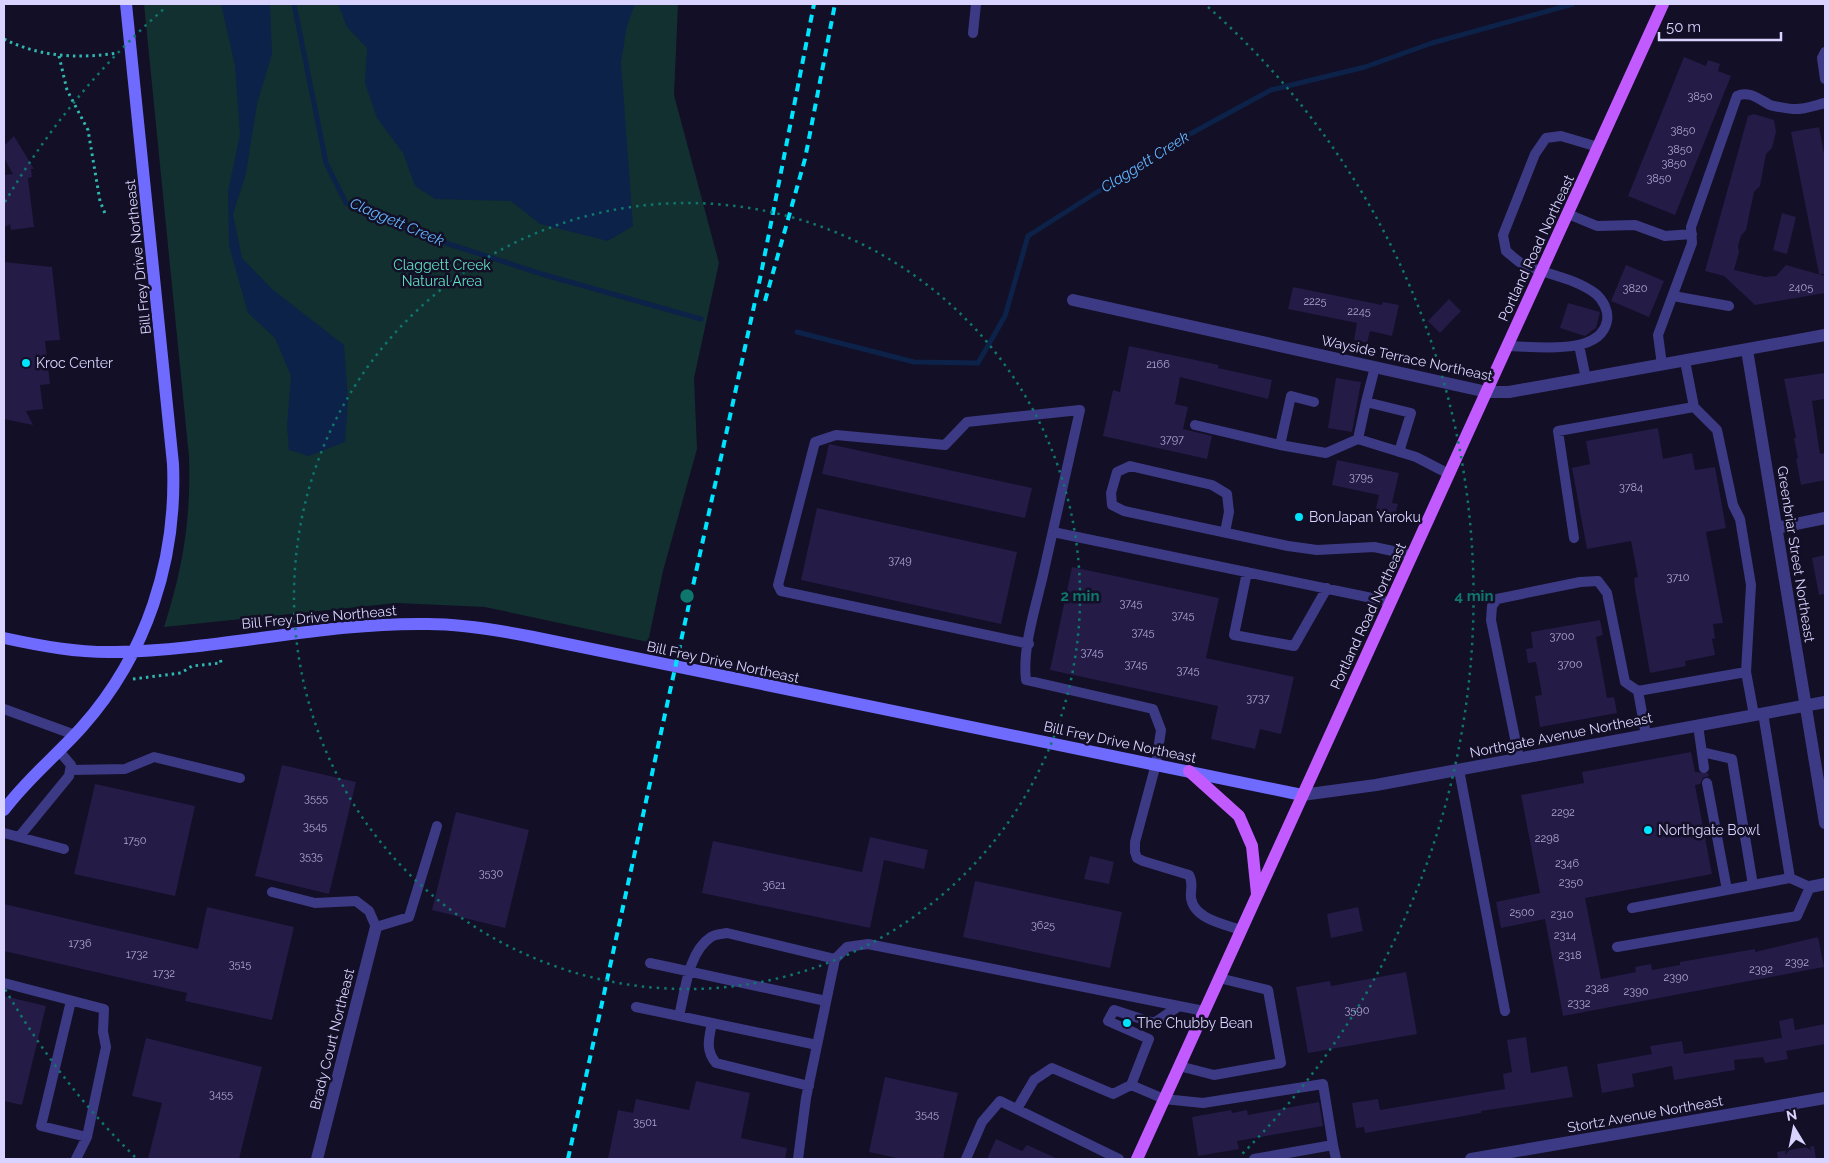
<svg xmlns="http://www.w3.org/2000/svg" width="1829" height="1163" font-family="Raleway,sans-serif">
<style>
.green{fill:#12302f}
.water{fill:#0c2248}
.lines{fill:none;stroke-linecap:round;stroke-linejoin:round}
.stream{stroke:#0c2248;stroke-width:5}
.building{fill:#241b47}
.path{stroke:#2fb8b0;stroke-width:3;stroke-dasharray:2.5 4;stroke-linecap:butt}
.lane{stroke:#3d3a85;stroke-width:10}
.street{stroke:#3d3a85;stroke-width:12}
.secondary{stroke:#6f6bff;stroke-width:12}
.primary{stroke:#c25bff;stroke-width:12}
.rail{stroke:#00e5ff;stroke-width:4;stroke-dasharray:8 6;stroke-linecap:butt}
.ring{fill:none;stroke:#0f766e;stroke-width:2.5;stroke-dasharray:2.5 5}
.poi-dot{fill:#00e5ff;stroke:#130f26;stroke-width:2}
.labels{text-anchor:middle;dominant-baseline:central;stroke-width:5;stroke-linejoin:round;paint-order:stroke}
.number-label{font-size:11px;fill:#aca6d1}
.street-label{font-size:14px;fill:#d9d4ff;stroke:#130f26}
.park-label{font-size:14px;fill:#5fe0c0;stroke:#130f26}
.poi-label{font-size:14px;fill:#d9d4ff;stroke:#130f26;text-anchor:start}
.water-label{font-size:15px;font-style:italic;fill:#62b6ff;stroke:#130f26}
.centre{fill:#0f766e;stroke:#130f26;stroke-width:2.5}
.ring-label{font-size:15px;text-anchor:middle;font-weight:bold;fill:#0f766e;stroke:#130f26;stroke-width:5;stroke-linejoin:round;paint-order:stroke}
</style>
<rect width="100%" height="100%" fill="#130f26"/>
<path class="green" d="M144,4H678L674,95L719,263L694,378L697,449L663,571L648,642L485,607L397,603L164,627C183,568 191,519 189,457Z"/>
<path class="water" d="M221,4H270L272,54L257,104L246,174L233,214L242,258L272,289L344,345L348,401L345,442L309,456L289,450L287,425L291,376L275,338L248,313L229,246L228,191L240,134L235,66Z
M338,4H635L627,26L621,62L633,226L608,241L540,224L511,201L435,199L415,186L403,153L377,118L365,83L367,48L347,27Z"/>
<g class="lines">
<path class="stream" d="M294,4L326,163L346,203L421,235L545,275L701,319
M797,332L914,362L978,363L1005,316L1028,236L1179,140L1271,90L1365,67L1432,43L1573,4"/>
</g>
<path class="building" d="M1684,57L1706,66L1708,60L1720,64L1718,71L1731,76L1675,215L1628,196Z
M1754,114L1774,120L1776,132L1772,148L1766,154L1760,186L1754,192L1746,230L1741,236L1738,246L1739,252L1734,270L1765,277L1776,276L1786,265L1825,276V293L1755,305L1724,276L1705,271L1748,116Z
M1819,127L1825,159V274H1819L1791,132Z
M14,136L34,169H31L32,177L28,178L34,227L11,230L10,224L4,227V175L13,174L4,158V146Z
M1782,213L1796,217L1787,254L1773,250Z
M4,262L52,267L60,340L45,341L50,384L40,385L43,409L26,411L33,425L4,419Z
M1626,265L1664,281L1649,317L1611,301Z
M1293,287L1382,305L1383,302L1399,305L1392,336L1370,331L1367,343L1354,340L1357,323L1288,309Z
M1449,299L1461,311L1440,333L1428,321Z
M1568,303L1600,312L1596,328L1585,336L1560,328Z
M1129,346L1219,365L1218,368L1272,380L1268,399L1180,377L1175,404L1188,407L1183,429L1212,436L1207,459L1103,436L1113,390L1120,392Z
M1825,373V399L1812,401L1820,454L1825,453V480L1801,485L1796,459L1798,458L1794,438H1796L1784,379Z
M1336,378L1361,382L1352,432L1328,428Z
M1658,428L1663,459L1692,453L1695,470L1715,467L1726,528L1706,532L1723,623L1713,624L1715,638L1712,639L1715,655L1685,661L1686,666L1650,673L1635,588L1634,578L1638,577L1631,541L1587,549L1572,468L1590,464L1586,441Z
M829,444L1032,488L1025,518L822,474Z
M1337,460L1399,473L1392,503L1398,504L1394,518L1375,513L1379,495L1332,485Z
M817,508L1017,552L1001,624L801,580Z
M1825,555V594L1819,595L1812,558Z
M1072,567L1219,598L1206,658L1294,677L1281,734L1260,729L1255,749L1211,739L1218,706L1050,670Z
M1600,620L1603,635L1596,637L1607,698L1614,697L1617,713L1540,727L1535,696L1542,695L1536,662L1528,663L1526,649L1533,648L1531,632Z
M1691,752L1695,772L1708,773L1709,776L1703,778L1700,784L1695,785L1712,874L1585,898L1601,979L1636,972L1635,967L1651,964L1652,970L1680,965V962L1755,949V952L1818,937L1824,967L1563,1016L1545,919L1501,928L1496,902L1540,893L1521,795L1584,783L1582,772Z
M282,765L356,782L329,894L255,876Z
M95,784L195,806L175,896L74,874Z
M456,812L529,830L505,928L432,910Z
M870,837L928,850L924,869L884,860L870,928L702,893L713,841L862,872Z
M1090,856L1114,862L1109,884L1084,879Z
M975,881L1122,912L1110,968L963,937Z
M4,904L198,949L207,907L294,927L272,1020L185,1001L187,993L4,951Z
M1358,907L1363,931L1331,938L1327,914Z
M1406,972L1417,1034L1308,1053L1296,987L1330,981L1331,986Z
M4,996L46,1006L22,1105L4,1101Z
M1793,1018L1795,1030L1825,1024V1044L1786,1051L1788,1059L1765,1063L1763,1057L1734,1060L1735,1070L1674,1080L1672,1066L1632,1074L1634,1087L1602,1093L1597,1064L1652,1054L1650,1046L1682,1041L1684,1054L1782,1038L1779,1021Z
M1526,1037L1531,1073L1567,1066L1573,1097L1481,1111V1113L1365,1133L1364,1127L1356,1128L1352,1103L1378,1099L1380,1110L1505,1089L1503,1074L1512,1072L1507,1040Z
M146,1038L262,1067L239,1159H148L162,1103L132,1096Z
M885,1077L958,1093L943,1159H902L869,1152Z
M696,1081L750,1093L741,1138L787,1148L785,1159H608L618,1110L633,1113L636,1099L689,1110Z
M1319,1102L1323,1126L1237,1141L1239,1149L1198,1156L1192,1117L1231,1110L1232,1113L1247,1110L1248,1115Z
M996,1139L1022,1151L1027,1145L1058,1159H987Z
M1814,1146L1816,1159H1778L1777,1152Z"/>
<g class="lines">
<path class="path" d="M4,39C40,57 78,59 117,53
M59,56L67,90L88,130L100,201L106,216
M133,679L181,673L192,666L221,663L220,657"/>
<path class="lane" d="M973,33L976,4
M1825,52L1822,58L1825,79
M1568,214L1597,226L1635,225L1665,236L1692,234
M1673,296L1729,306
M1579,345L1586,379
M1507,346C1534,346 1600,357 1607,321C1609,311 1603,300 1596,294C1574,277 1545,275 1521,263C1516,260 1511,255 1506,251L1503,235L1535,154L1546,138L1561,136L1598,147
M1662,365L1658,335L1692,243L1691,227L1737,96C1749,90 1760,100 1770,105C1772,106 1791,109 1793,109C1803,110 1816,105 1825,103
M1366,402L1375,367
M1694,407L1717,430L1733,505L1740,519L1751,585L1746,672L1754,715
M1195,425L1280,445L1326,453L1358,439L1416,457L1449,474
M1358,439L1366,402L1411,413L1399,452
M1280,445L1291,396L1314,402
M1053,532L1391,602
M1225,532L1229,512L1227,494L1212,485L1130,466L1117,472L1111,493L1112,505L1124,511L1288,546L1317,550L1374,547L1412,555
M1574,538L1558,431L1694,407L1685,361
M1247,572L1234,635L1294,646L1327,588
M1029,644L781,591L778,585L815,442L836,435L945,445L967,422L1080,410C1068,465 1055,520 1043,575C1036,606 1022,648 1026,680L1153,709L1161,730L1156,764L1135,842V852L1137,858L1143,861L1189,875C1194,884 1190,889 1191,898C1194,919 1224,924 1241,930
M4,709L75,735
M1763,713L1790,878
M1698,725L1704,768
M1646,735L1638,691L1746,672
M1702,752L1732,759L1753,885
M1519,758L1491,620L1492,606L1497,599L1580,582L1598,581L1607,593L1625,682L1638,691
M71,770L125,769L154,757L240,778
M1459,770L1505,1011
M1707,783L1727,890
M4,833L64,849
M19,837L69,776L71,765L59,751
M272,892L315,903L356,901L369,911L376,927L409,917L437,826
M1617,947L1797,916L1810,887L1790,878L1632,908
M650,963L826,1001
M4,983L104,1009L103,1032L106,1047L87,1137L76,1159
M71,1001L41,1126L87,1137
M636,1007L817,1045
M679,1016C685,992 688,952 711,937C715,934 722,934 727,933L835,959
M712,1023C709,1038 705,1050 716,1063L809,1086
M1179,1066L1214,1075L1281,1063L1268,990L1219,978
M1131,1085L1149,1039L1108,1021L1114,1010L1154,1023L1179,1006
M1017,1109L1034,1080L1052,1068L1113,1094L1131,1085L1164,1099L1203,1103L1323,1084L1333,1145L1254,1159
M1333,1145L1336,1159
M798,1159L806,1098L835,959L847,947L868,944L1204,1011
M966,1159L982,1122L1000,1101L1119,1159"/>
<path class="street" d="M1073,300L1487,392H1509L1825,335
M1747,350L1825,823
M1776,528L1825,518
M1302,795L1376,785L1825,702
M1810,887L1825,884
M317,1159L376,927
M1471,1159L1825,1098"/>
<path class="secondary" d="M4,638C41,646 78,653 116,652C220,650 324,622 428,624C463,624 498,630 533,637L1302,795
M4,810C27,779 57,755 82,727C147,654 177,560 173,464L126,4"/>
<path class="primary" d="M1189,771L1239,816L1252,846L1257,894
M1137,1159L1663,4"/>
<path class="rail" d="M765,301L805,159L835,4
M568,1159L761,274L814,4"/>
</g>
<g class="ring">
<circle cx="687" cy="596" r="393"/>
<path d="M135 1157A787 787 0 0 1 5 989M5 202A787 787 0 0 1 166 7M1208 7A787 787 0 0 1 1239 1157"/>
</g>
<g class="poi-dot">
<circle cx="26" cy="363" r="5"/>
<circle cx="1299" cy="517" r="5"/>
<circle cx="1648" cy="830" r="5"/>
<circle cx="1127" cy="1023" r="5"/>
</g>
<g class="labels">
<g class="number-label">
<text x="1700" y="96">3850</text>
<text x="1683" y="130">3850</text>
<text x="1680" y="149">3850</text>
<text x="1674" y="163">3850</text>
<text x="1659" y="178">3850</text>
<text x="1801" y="287">2405</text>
<text x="1635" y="288">3820</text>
<text x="1315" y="301">2225</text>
<text x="1359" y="311">2245</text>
<text x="1158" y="364">2166</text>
<text x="1172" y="439">3797</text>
<text x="1361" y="477">3795</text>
<text x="1631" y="487">3784</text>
<text x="900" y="560">3749</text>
<text x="1678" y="577">3710</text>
<text x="1131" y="603">3745</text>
<text x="1183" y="615">3745</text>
<text x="1143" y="632">3745</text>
<text x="1562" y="636">3700</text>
<text x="1092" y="652">3745</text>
<text x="1136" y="664">3745</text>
<text x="1570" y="664">3700</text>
<text x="1188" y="670">3745</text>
<text x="1258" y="698">3737</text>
<text x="316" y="798">3555</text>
<text x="1563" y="812">2292</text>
<text x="315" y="826">3545</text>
<text x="1547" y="838">2298</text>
<text x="135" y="840">1750</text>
<text x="311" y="856">3535</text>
<text x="1567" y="863">2346</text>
<text x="491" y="873">3530</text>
<text x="1571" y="882">2350</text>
<text x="774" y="885">3621</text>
<text x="1522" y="912">2500</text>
<text x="1562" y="914">2310</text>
<text x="1043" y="925">3625</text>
<text x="1565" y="935">2314</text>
<text x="80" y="943">1736</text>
<text x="137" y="954">1732</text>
<text x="1570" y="955">2318</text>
<text x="1797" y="962">2392</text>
<text x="240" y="964">3515</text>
<text x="1761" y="969">2392</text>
<text x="164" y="973">1732</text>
<text x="1676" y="977">2390</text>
<text x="1597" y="988">2328</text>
<text x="1636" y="991">2390</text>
<text x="1579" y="1003">2332</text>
<text x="1357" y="1010">3590</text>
<text x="221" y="1094">3455</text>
<text x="927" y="1114">3545</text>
<text x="645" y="1122">3501</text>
</g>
<g class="street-label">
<text transform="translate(1536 248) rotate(-65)">Portland Road Northeast</text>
<text transform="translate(138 257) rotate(-96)">Bill Frey Drive Northeast</text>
<text transform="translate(1407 358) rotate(12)">Wayside Terrace Northeast</text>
<text transform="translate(1796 554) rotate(81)">Greenbriar Street Northeast</text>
<text transform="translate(1368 616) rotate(-65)">Portland Road Northeast</text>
<text transform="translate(319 617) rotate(-5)">Bill Frey Drive Northeast</text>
<text transform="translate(723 662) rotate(12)">Bill Frey Drive Northeast</text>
<text transform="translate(1561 735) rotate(-11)">Northgate Avenue Northeast</text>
<text transform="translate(1120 742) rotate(12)">Bill Frey Drive Northeast</text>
<text transform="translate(332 1039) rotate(-76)">Brady Court Northeast</text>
<text transform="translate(1645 1114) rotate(-10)">Stortz Avenue Northeast</text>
</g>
<g class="park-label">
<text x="442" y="265">Claggett Creek<tspan x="442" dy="16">Natural Area</tspan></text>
</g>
<g class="poi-label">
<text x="36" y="363">Kroc Center</text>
<text x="1309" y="517">BonJapan Yaroku</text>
<text x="1658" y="830">Northgate Bowl</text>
<text x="1137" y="1023">The Chubby Bean</text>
</g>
<g class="water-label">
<text transform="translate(1145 162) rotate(-32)">Claggett Creek</text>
<text transform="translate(397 222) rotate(23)">Claggett Creek</text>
</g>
</g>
<circle cx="687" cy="596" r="8" class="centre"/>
<g class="ring-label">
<text x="1080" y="601">2 min</text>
<text x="1474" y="601">4 min</text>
</g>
<rect width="1829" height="1163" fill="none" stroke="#d9d4ff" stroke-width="10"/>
<g transform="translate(1794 1128) rotate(350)" stroke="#130f26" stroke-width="4" paint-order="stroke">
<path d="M0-4L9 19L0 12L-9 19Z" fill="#d9d4ff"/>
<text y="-8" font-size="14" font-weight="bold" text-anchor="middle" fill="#d9d4ff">N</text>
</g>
<path d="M1659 32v8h122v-8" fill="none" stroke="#d9d4ff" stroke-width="2.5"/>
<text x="1666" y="32" font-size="15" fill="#d9d4ff" stroke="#130f26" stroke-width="4" paint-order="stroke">50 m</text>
</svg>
